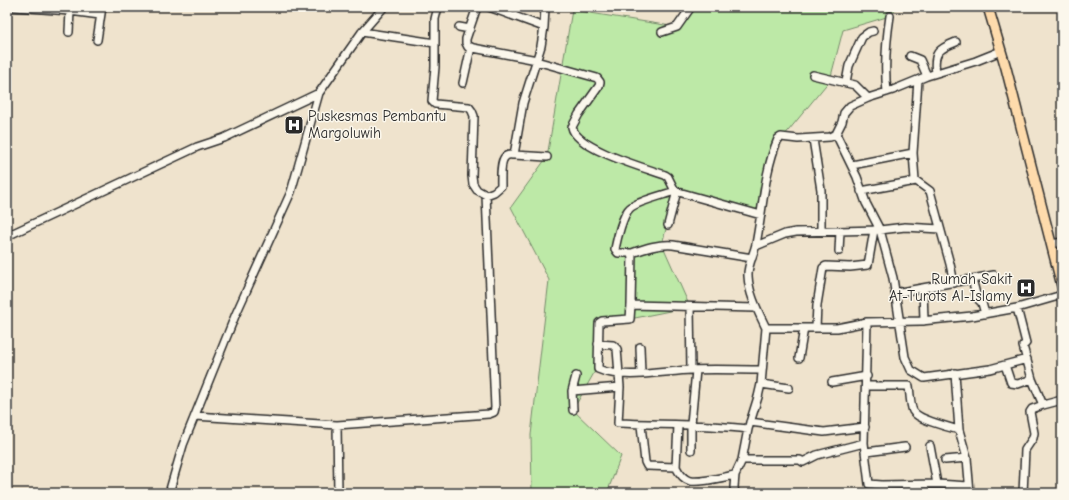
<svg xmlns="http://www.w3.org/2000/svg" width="1069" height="500" font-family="'Comic Neue',sans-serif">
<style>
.green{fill:#bde9a7;stroke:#748a69}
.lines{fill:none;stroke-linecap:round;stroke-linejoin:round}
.minor-casing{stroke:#2b2b2b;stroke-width:10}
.major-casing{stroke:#2b2b2b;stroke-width:12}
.minor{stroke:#fbf7ec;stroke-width:7}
.major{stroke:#fedbac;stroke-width:9}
.labels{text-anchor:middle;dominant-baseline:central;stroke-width:3;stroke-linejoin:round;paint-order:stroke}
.poi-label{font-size:15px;fill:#2b2b2b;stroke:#fbf7ec;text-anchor:start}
</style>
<rect width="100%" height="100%" fill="#efe3cd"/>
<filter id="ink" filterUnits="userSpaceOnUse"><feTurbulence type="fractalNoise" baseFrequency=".025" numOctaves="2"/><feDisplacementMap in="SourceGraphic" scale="8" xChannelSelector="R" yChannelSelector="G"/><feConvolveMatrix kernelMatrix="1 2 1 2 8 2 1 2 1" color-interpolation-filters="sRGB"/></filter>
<g filter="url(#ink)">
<path class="green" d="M691,7H897L890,16L843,30L830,80L775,147L761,215L676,192L662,244L690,307L630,319L602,322L598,366L573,410L621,456L607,493H532L531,435L549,280L511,207L547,157L572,10L677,27Z"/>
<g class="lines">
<defs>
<path id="minor" d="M14,7L70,11L100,15
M477,7L466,39V43L468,47L537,60
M489,7L544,27L545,7
M459,27L470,29
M69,32L70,11
M362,32L435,43
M662,32L677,27L691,7
M97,40L102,7
M910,56L920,60L927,76
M536,61L597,78L600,82L599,86L579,114L572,127C576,149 645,168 665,175L668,177L675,191C664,195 638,201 630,208C623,214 617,239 615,249L618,253H632L631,305
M936,73C933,53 938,49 956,42
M813,75L855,85L868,98
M918,80L913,153L915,180L930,191L950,264L954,283
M846,82L849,66L862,37L869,32L873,31
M463,83L471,47
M887,92C884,66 886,42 890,16
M836,134L857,177L866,203L880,230L905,227L940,229
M813,139L821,190V231
M514,155L547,157
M852,165L913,153
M675,191L761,215
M861,191L916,181
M486,195L494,192L501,186C501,180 500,161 505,157C507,154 511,155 514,155L523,103L541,46L544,27
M668,225L677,191
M7,236L197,147L224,138L319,93
M1052,244L1062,242
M756,246L785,234L796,232L880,230L893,278L905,357L911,370L924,378L990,369L1027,359
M839,251L840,231
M632,253C646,248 658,244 673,245L752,258
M972,279L977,298L982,303L985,314
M923,288L924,321
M895,293L994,275
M690,307L691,370
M756,308L631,305L630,319L602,321L599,323L598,366V369C622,380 665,371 691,370C714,369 738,370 762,370
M1017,308L1026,343L1023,346L1032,379L1043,405L1032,409L1030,412L1034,433L1033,438L1025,450L1023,493
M867,322L864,443L869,484L882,485L937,484L969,486
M766,328C758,311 749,295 748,276C747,266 754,254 756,244C763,208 764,172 778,139L781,137L798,139L830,137L836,134L842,122L844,113L850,106L868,98L893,90L927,76L976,61L1001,51
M816,328L817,305L823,268L826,266L850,267L868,265L874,230
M598,344L613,345L617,349L620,387L618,423C661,425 704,424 748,429
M640,347L641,374
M799,358L804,328
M1005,365L1011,383L1018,384L1032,379
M955,373L959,430L967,458L970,493
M832,382L867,376
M761,384L789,388
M866,386H909C910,393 910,404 913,411C918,420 949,427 959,430
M572,391L620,387
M1043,405L1062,400
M573,410L572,391L576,376
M195,416L337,425L489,414L494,412L495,408L486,195L477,190L473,184L472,176L474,116L472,111L469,107L435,104L432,101L435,67V19L438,7
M750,422L824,432L865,427
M337,425L338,493
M641,425L645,462L647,466L676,467C679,473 683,479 690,481C702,483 723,477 735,475
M930,446L937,484
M691,450V424L696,370
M866,452L905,447
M742,460H800L803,462L817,455L864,443
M945,460L967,458
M676,467L678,425
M169,493L183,445L235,316L291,192L319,93L362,32L384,7
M735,493L734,487L735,475L742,460L748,429L758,397L761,384L766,328H837L867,322L921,321L972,316L1017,308L1062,295"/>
<path id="major" d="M988,7L1006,68L1062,286"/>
</defs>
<use href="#minor" class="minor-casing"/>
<use href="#major" class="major-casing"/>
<use href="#minor" class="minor"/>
<use href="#major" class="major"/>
</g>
</g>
<defs>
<symbol id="hospital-square" viewBox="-11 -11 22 22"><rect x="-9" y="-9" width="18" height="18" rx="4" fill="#2b2b2b" stroke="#fbf7ec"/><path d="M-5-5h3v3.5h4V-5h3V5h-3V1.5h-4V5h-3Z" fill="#fff"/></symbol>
</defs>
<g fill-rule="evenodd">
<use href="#hospital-square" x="283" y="114" width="22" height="22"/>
<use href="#hospital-square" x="1015" y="277" width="22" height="22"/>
</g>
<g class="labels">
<g class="poi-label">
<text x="308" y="116">Puskesmas Pembantu<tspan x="308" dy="17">Margoluwih</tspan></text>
<text x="1012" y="279" text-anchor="end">Rumah Sakit<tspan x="1012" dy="17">At-Turots Al-Islamy</tspan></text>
</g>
</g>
<rect width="1069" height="500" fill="none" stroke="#fbf7ec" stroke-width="24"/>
<rect x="12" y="12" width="1045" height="476" fill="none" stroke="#2b2b2b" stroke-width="1.5" filter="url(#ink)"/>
</svg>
